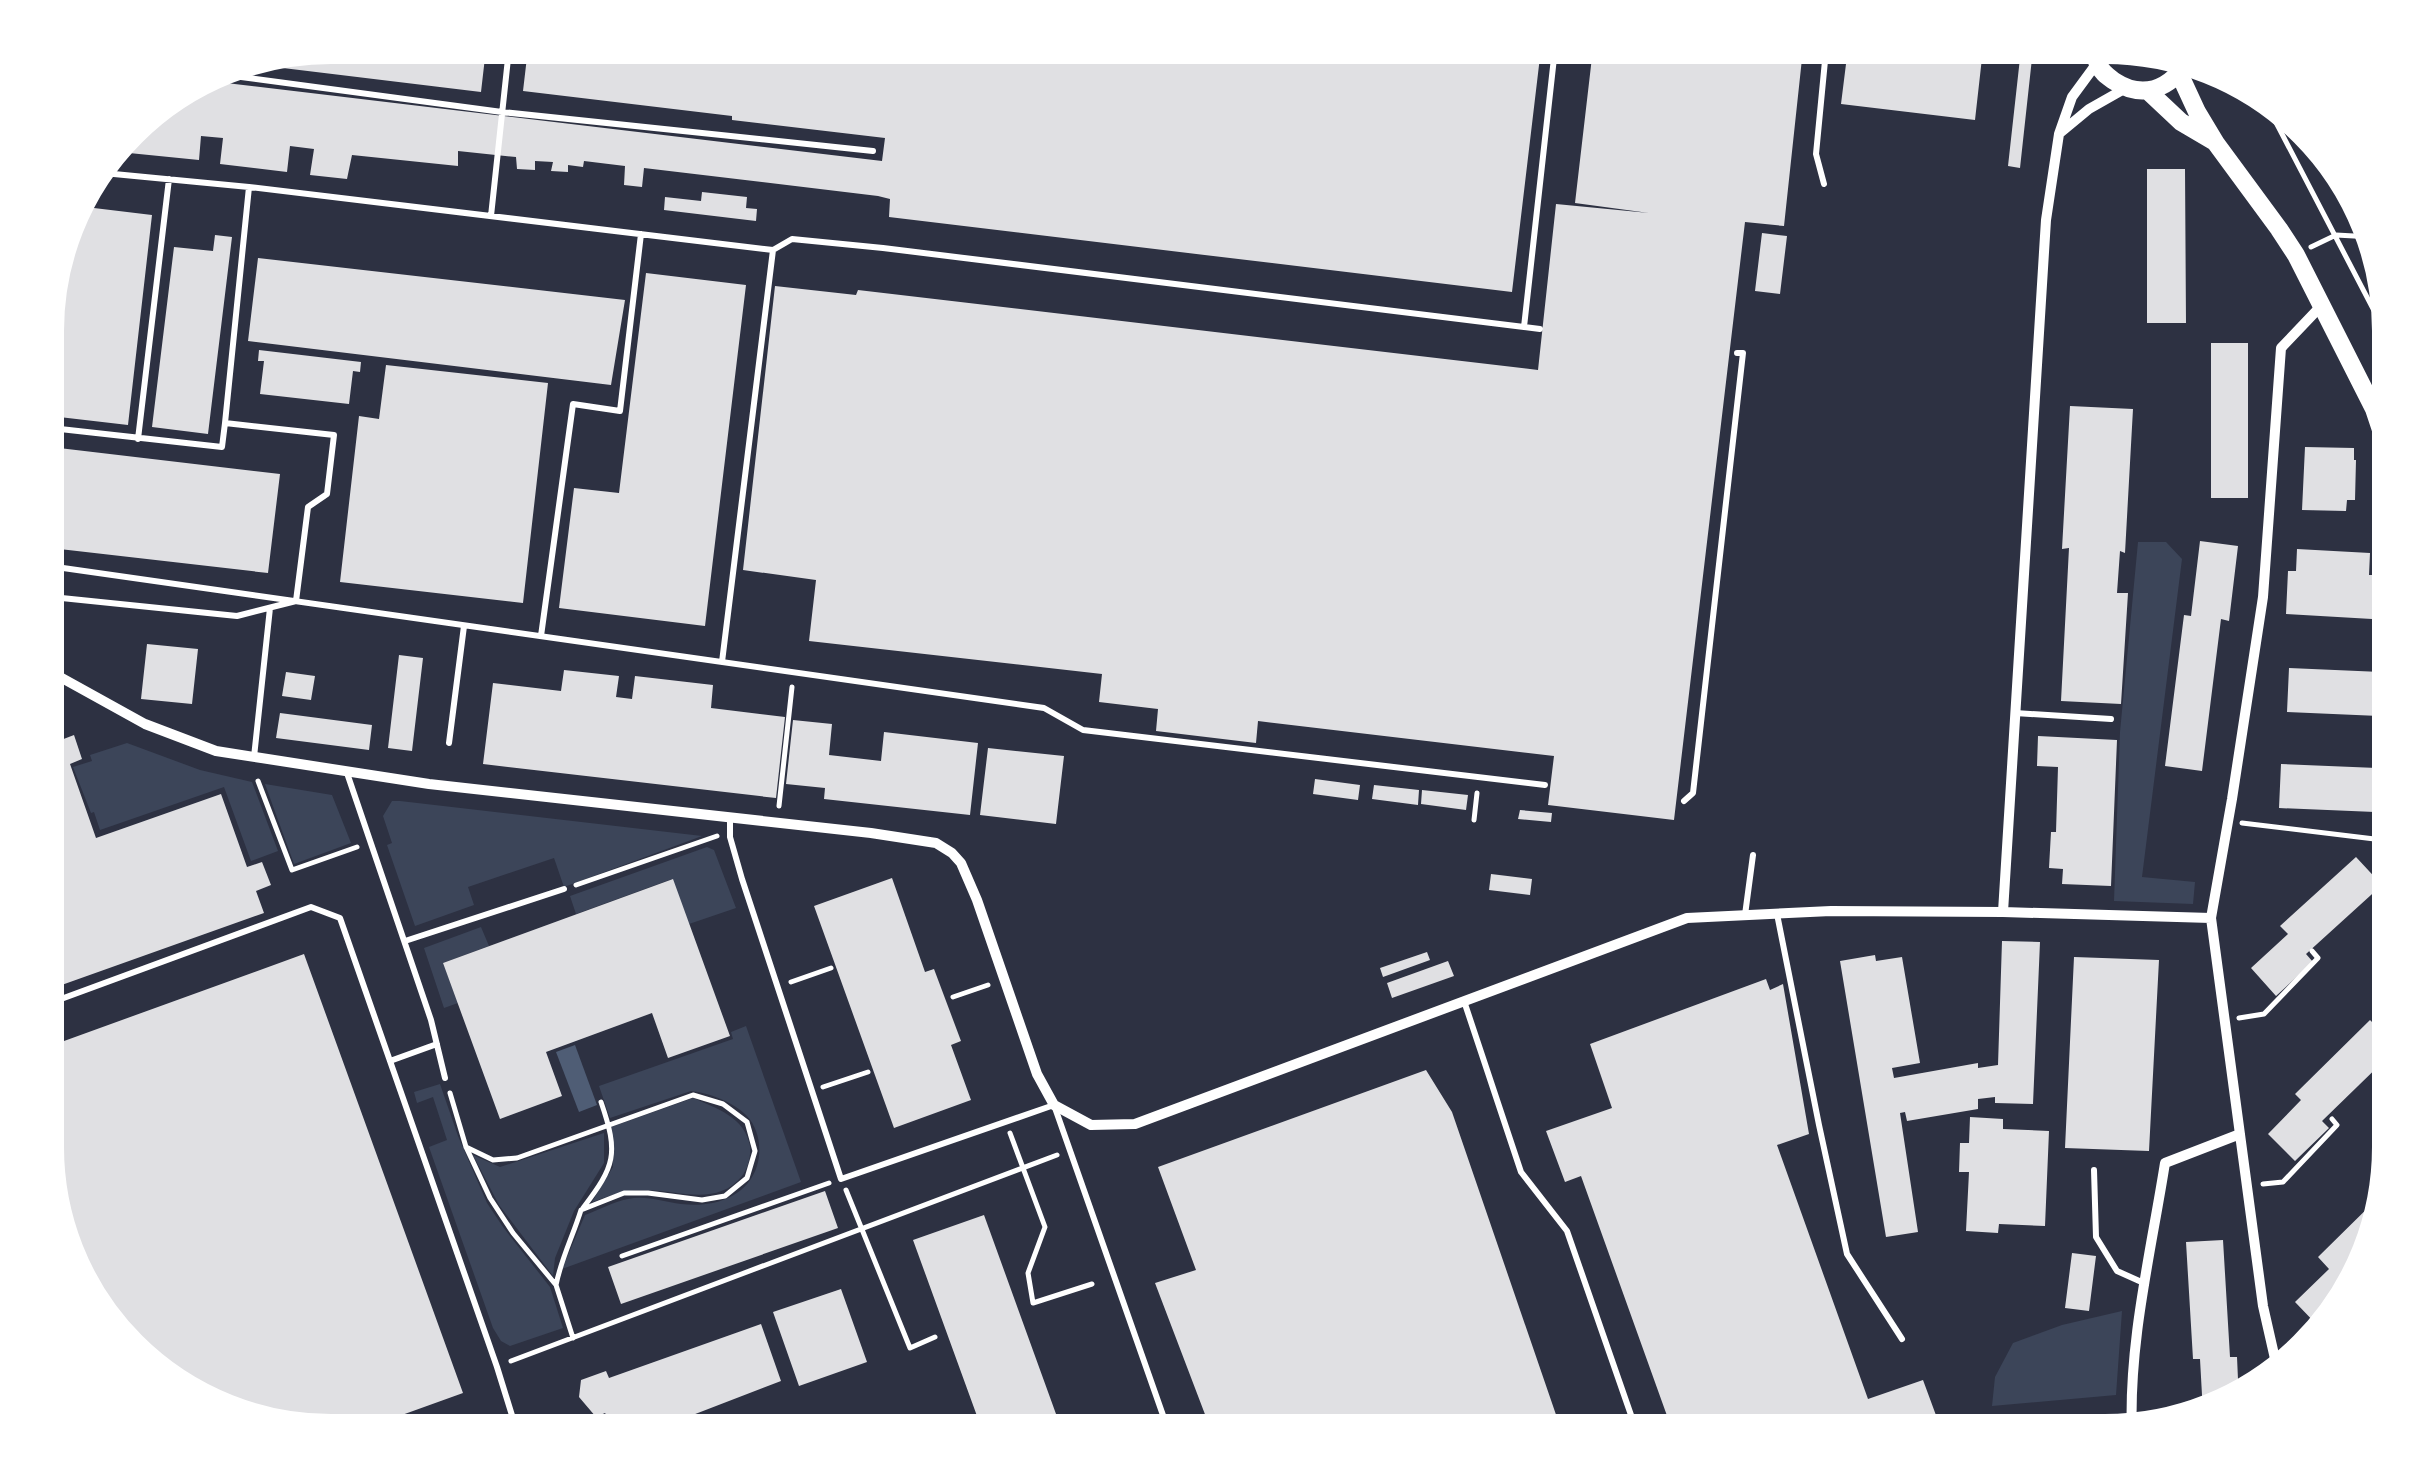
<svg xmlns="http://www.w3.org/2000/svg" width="2435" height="1478" font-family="Ubuntu,sans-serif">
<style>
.green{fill:#3c4559}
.water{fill:#4f5d75}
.building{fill:#e0e0e3}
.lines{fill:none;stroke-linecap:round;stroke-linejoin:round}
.path{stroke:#fff;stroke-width:5}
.service{stroke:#fff;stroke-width:6}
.minor{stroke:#fff;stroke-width:10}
.secondary{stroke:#fff;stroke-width:18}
.rim{fill:none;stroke:#fff;stroke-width:12}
</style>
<rect width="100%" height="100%" fill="#2d3142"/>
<path class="green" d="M2138,542H2166L2182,559L2142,877L2195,882L2193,904L2114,901L2120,732Z
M127,743L200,770L252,782L278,851L251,861L224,787L100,830L94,812L91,813L73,767L92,761L90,755Z
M265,784L332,795L351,843L294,864Z
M392,801H400L702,836L564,887L554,858L468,887L474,905L415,926L387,845L392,843L383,816Z
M707,847L714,850L736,908L689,924L672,879L576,914L570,896Z
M481,927L489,946L443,963L458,1003L444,1008L424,948Z
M746,1026L801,1182L562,1269L585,1215C599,1210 613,1202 628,1199C646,1195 663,1202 681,1204C712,1208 747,1198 757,1166C762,1149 759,1129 747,1116C734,1102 709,1093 691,1091L610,1118L599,1086L733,1039L731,1032Z
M440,1084L458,1136L487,1203L503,1227L550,1287L563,1328L510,1346L501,1341L493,1328L429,1147L447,1140L433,1097L417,1103L414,1092Z
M693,1098C716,1108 745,1117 750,1146C751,1156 748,1168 742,1176C717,1207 678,1190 645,1190C627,1189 609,1196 592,1202L613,1167L611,1127Z
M604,1133V1163L574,1211L555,1258L553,1276L499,1205L473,1155L500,1167Z
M2122,1311L2116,1395L1992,1406L1995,1377L2013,1343L2062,1325Z"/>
<path class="water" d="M575,1045L597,1105L579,1112L556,1052Z"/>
<path class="building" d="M330,40H487L481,92L226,61Z
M529,40H1542L1512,292L889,217L890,199L878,196L644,168L642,187L624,185L625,166L584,161L583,167L568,165V172L551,171L553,162L535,161V170L517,169L516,157L458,151V166L352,155L347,179L310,175L314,149L290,146L287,172L220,164L223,138L201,136L199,160L109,151L138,112L192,79L882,161L885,138L732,120V116L523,91Z
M1594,40H1804L1784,226L1745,222L1674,820L1548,805L1554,756L1258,721L1256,743L1156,731L1158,709L1099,702L1102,674L809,641L816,580L743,570L775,286L856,295L858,290L1538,370L1556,204L1649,213L1575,203Z
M1849,40H1984L1975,120L1841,104Z
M2022,40H2034L2020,168L2008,166Z
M2147,169H2185L2186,323H2147Z
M702,192L747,197L746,208L757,209L756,221L664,210L665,197L701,201Z
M69,205L152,215L128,425L42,415V293Z
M1762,233L1787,236L1780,294L1755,291Z
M215,235L232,237L208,434L152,427L174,247L213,251Z
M258,258L625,300L611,385L248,341Z
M646,273L746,285L705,626L559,608L574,488L619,493Z
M2211,343H2248V498H2211Z
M259,350L361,362L360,372L353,371L349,404L260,394L264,361H258Z
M386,365L548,383L523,603L340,582L359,416L379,419Z
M2070,406L2133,409L2125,553L2120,551L2117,593H2128L2121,704L2061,701L2069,548L2062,549Z
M42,446L280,474L268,573L42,547Z
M2305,447L2354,448V460H2356L2355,500H2347L2346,511L2302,510Z
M2200,541L2238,546L2229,621L2221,619L2202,771L2165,766L2184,615L2191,616Z
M2297,549L2370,553L2369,575H2374L2372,619L2286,614L2288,571H2296Z
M147,644L198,649L192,704L141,699Z
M399,655L423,658L412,751L388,748Z
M2289,668L2381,672L2379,716L2287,712Z
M564,670L619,676L616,697L632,699L635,676L713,685L711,708L785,717L776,798L483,764L493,683L561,691Z
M286,672L315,676L311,700L282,696Z
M280,713L372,725L369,750L276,738Z
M793,720L832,724L829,755L881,761L884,732L978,743L970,815L824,799L825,788L786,784Z
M54,721L61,740L74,735L82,759L70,764L96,838L221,794L247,867L262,862L271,885L256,891L264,913L42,992V726Z
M2038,736L2117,740L2111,886L2062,884L2063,869L2049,868L2051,832H2056L2058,767L2037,766Z
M988,748L1064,756L1056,824L980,815Z
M2281,764L2377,768L2375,812L2279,808Z
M1315,779L1360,785L1358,800L1313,794Z
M1374,785L1419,790L1418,805L1372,799Z
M1422,790L1468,795L1466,810L1421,804Z
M1520,810L1552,813L1551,822L1518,819Z
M2356,857L2382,885L2306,954L2313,962L2276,996L2251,968L2288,934L2280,926Z
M1491,874L1532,879L1530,895L1489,890Z
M892,878L925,972L934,969L961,1041L951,1045L971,1100L894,1128L814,906Z
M673,879L730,1036L668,1058L652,1013L546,1052L562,1096L500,1119L443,963Z
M2002,941L2040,942L2033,1104L1995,1103V1097L1978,1099V1109L1907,1121L1905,1112L1900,1113L1918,1232L1886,1237L1840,961L1875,955L1876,961L1902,957L1920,1063L1892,1068L1894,1078L1978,1063V1068L1998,1065Z
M1427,952L1430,960L1383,977L1380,968Z
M304,954L463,1393L338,1438H330L169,1389L79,1293L42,1185V1049Z
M2074,957L2159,960L2149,1151L2065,1148Z
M1448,961L1454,976L1392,998L1387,983Z
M1766,979L1770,990L1783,984L1809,1134L1777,1145L1868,1399L1923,1380L1944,1437L1675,1438L1581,1176L1565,1182L1546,1131L1612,1108L1590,1044Z
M2370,1020L2394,1044V1051L2322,1121L2329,1128L2295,1161L2268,1134L2301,1100L2295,1094Z
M1426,1070L1452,1112L1564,1438H1214L1155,1283L1196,1270L1158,1167Z
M1970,1117L2003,1119V1129L2049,1131L2045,1226L1999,1224L1998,1233L1966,1231L1969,1172H1959L1960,1143H1969Z
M2386,1190L2361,1265L2343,1283L2352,1292L2350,1298L2320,1328L2295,1302L2329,1269L2318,1257Z
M825,1191L838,1228L621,1304L608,1267Z
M984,1215L1060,1425L1023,1438H985L913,1240Z
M2223,1240L2230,1357H2237L2239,1402L2203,1413L2200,1359H2193L2186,1242Z
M2072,1253L2096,1256L2089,1311L2065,1308Z
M841,1289L867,1362L799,1386L773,1312Z
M761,1324L781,1381L633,1438H622L605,1413L596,1417L579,1397L581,1380L606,1371L609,1378Z
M2096,1430L2097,1437H2058V1432Z"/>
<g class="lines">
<path class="path" d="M2257,86L2394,349
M2366,236V219
M2311,247L2336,235L2372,237
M2380,543L2394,542
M258,781L292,870L357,847
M779,806L792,687
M1474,820L1477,793
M2242,823L2391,841L2394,948
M576,885L717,836
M791,982L831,968
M953,997L988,985
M2239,1018L2264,1014L2318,958L2312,951
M823,1087L868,1072
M450,1093L466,1147L490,1198L513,1233L556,1285L573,1338
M1010,1133L1045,1227L1028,1273L1033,1303L1092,1284
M466,1147L493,1160L517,1158L693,1095L723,1104L747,1122L755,1151L747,1178L725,1196L702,1200L648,1193H624L581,1210C573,1236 561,1259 556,1285
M2263,1184L2283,1182L2337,1125L2332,1119
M846,1190L910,1348L935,1337
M583,1208C615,1166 619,1154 601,1102
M622,1256L829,1183
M2351,1279L2355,1284
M2318,1335L2348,1304
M511,1361L1057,1155"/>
<path class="service" d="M203,72L502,112L873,151
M93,172L249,187L773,250L792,239L883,248L1524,327L1556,40
M1824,184L1816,154L1827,40
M491,216L510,40
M1524,327L1540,329
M42,427L222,447L225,423
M138,439L169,179
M42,565L1044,708L1083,730L1545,785
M42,596L237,616L296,601L308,507L327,494L334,435L225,423L249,187
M541,636L573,404L620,411L641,234
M722,662L773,250
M2015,713L2111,719
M449,743L464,626
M254,757L270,608
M347,773L431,1020L445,1078
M1684,801L1693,793L1743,353H1737
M730,817V837L742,879L841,1179L1054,1105L1171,1438
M1777,914L1819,1125L1847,1254L1902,1339
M1745,915L1753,855
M405,941L564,889
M1464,1001L1521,1172L1567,1231L1639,1438
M42,1006L311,907L340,918L497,1367L519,1438
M390,1061L437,1044
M2094,1170L2096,1237L2117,1271L2146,1284
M539,1438L582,1433L592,1438
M846,1438L854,1435"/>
<path class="minor" d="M2060,133L2089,109L2126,88
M42,667L145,724L216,751L429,784L871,833L936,843L952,853L961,863L977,900L1037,1074L1054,1105L1091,1125L1135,1124L1687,918L1831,911L2003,912L2211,918
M2003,912L2046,220L2059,134L2072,97L2097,63
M2278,1372L2263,1306L2211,918L2232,799L2263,597L2281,348L2321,306
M2132,1435C2128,1344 2151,1252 2165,1163L2240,1134"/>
<path class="secondary" d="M2093,40C2094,47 2095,57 2098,64C2101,72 2107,76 2114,81C2140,98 2165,91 2184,67
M2179,73L2197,112L2215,142L2279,229L2296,255L2374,409L2394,469
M2148,91L2181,122L2215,142"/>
</g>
<path d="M0 0H2435V1478H0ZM331 58H2105A273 273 0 0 1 2378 331V1147A273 273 0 0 1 2105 1420H331A273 273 0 0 1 58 1147V331A273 273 0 0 1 331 58Z" fill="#fff" fill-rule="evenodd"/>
<path class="rim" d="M331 58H2105A273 273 0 0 1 2378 331V1147A273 273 0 0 1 2105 1420H331A273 273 0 0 1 58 1147V331A273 273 0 0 1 331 58Z"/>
</svg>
